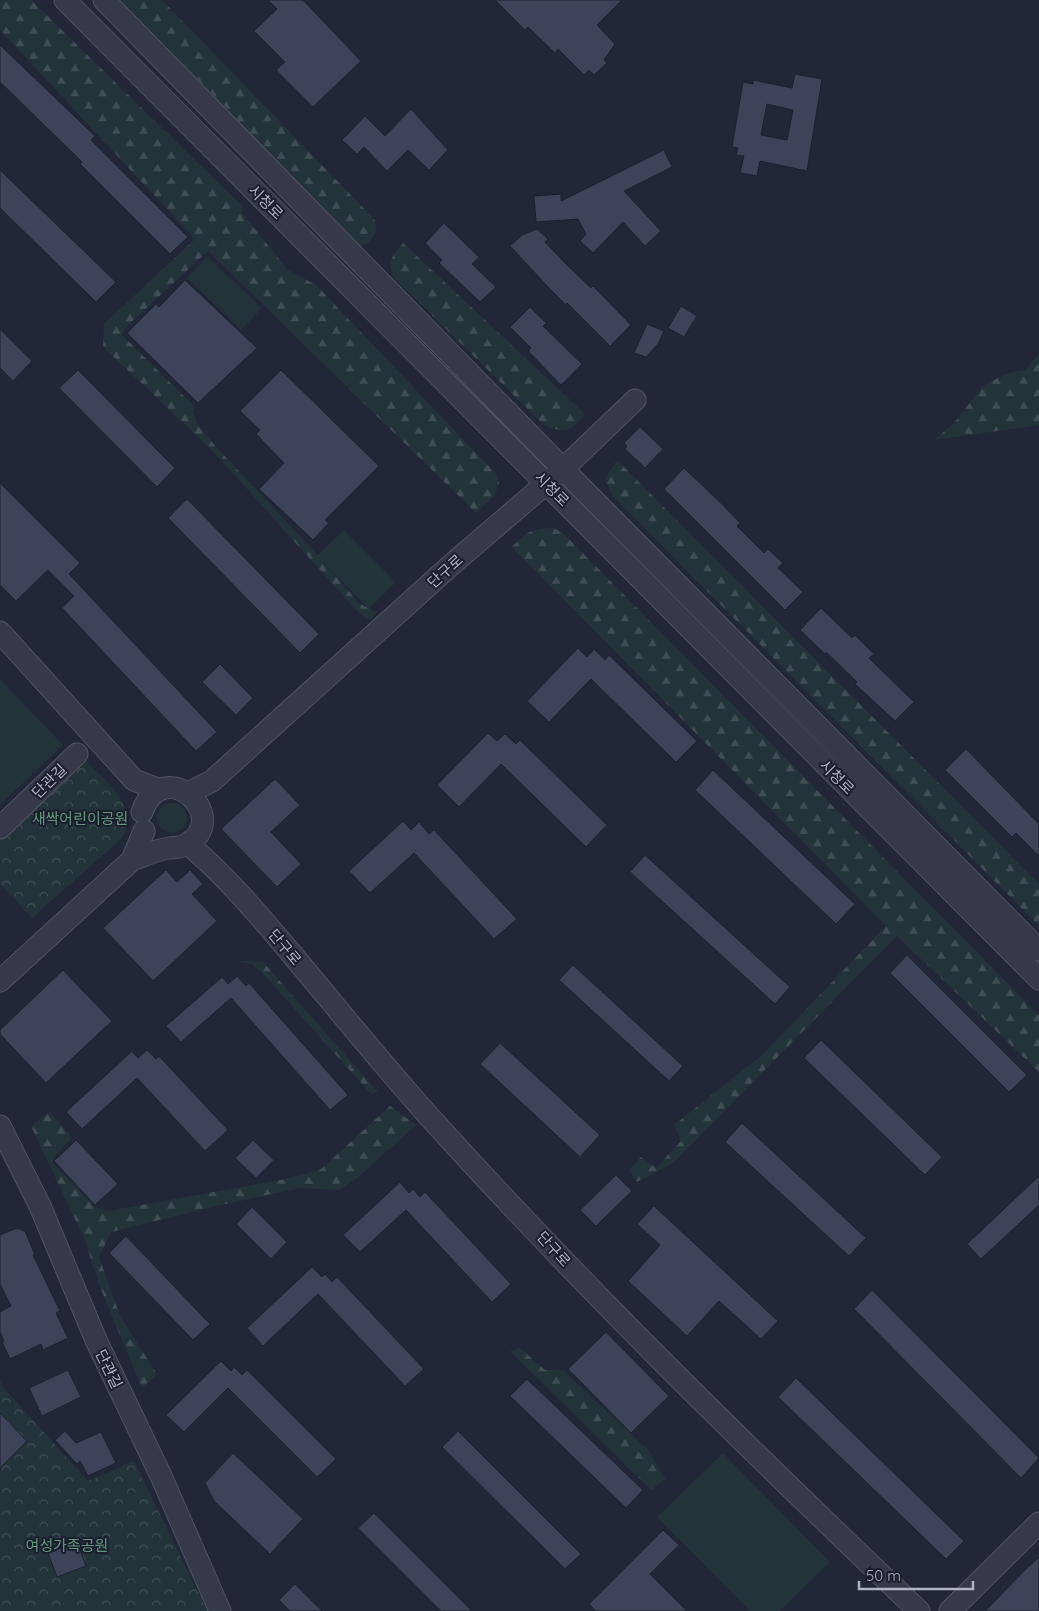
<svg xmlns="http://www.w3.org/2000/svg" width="1039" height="1611" font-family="Quicksand,'Noto Sans KR',sans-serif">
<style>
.green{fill:#23333a}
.forest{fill:url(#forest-firs)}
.park{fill:url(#park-crowns)}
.building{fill:#3d4459;stroke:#1c2030;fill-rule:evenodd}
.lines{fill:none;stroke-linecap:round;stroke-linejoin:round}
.minor-casing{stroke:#4f5464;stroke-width:23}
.minor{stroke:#35394a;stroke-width:21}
.labels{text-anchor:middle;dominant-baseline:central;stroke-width:4;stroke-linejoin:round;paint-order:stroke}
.street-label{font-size:15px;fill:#afb4c6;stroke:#1a1f2e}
.park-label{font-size:15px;fill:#66977b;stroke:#1a1f2e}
</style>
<defs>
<pattern id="forest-firs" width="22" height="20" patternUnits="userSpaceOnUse" patternTransform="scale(1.25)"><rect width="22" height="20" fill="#23333a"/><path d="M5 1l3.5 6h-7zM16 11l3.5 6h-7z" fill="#404e55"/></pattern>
<pattern id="park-crowns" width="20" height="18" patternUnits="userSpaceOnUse" patternTransform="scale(1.25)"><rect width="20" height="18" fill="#23333a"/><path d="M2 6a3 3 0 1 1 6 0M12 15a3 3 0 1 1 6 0" fill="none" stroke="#404e55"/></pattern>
</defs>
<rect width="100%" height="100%" fill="#212739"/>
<path class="green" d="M207,256L262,308L241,330L187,278Z
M344,530L396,582L369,609L317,556Z
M0,679L63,745L0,805Z
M157 818a15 15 0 1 1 30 0a15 15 0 1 1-30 0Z
M723,1453L830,1562L780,1611H750L657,1517Z"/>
<path class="forest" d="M0,0H31L241,205L243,214L288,270L316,285L496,474L499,484L494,496L476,513L208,251L125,328L122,335L195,407L193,411L197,424L217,448L305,541L359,603L377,613L368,620L356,610L213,451L103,347L104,324L195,239L0,30Z
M121,0H162L375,220L376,232L368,243L361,246Z
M403,243L585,414C571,432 566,433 545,426L394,278C386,262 392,256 403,243Z
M1039,353V425L934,440L954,423L982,387L1005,374L1025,370Z
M617,460L1039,884V926L612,495L605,479Z
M553,528L562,532L1039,1015V1072L897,936L672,1164L637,1182L629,1170L641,1157L656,1168L681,1141L674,1125L763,1054L886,926L512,547C527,531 531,529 553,528Z
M238,961L263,962L377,1091L371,1094L266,977L251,964Z
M390,1106L416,1125L357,1178L339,1190L300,1188L216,1206L111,1232L99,1257L120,1316L157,1374L142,1388L100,1287L84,1238L31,1126L50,1112L72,1138L53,1158V1163L95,1207L108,1211L281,1180L320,1170Z
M520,1348L545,1370H563L649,1451L665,1479L651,1490L510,1351Z"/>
<path class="park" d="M82,757C103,780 143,806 121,839L32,918L0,884V835Z
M0,1380L3,1387L88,1481L134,1461L207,1611H0Z"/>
<path class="building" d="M268,0H303L361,61L313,107L276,70L285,62L254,31L277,9Z
M495,0H622L597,25L615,44L604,60L607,63L594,75L589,70L584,75L558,49L555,53L528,27L525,30Z
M0,45L95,136L91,140L188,237L170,254L80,164L82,162L0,82Z
M795,74L822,79L807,171L760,161L757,176L740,173L744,156L736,155L738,148L732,147L743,82L753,84V80L792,88ZM767,104L793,110L787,140L761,135Z
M411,109L448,150L429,170L408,150L387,171L364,147L357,154L342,140L365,116L385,136Z
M664,150L672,167L624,191L661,231L645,246L623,222L593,253L580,241L586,234L578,219L536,222L534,196L561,194V201Z
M0,170L116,282L96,302L0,208Z
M444,223L479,257L472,264L496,287L480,302L439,263L442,260L425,243Z
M537,229L548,239L545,242L565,263L591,288L593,286L631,325L610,346L567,303L566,305L550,289L510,246L522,235Z
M185,280L257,348L198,403L127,333L156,304L159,307Z
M681,306L697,316L684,337L668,328Z
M530,307L546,323L543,326L582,364L561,385L528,351L531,348L510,327Z
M647,324L664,331L658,344L646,357L634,353Z
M0,329L32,361L13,381L0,368Z
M78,370L175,468L157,487L59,388Z
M281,370L379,466L325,520L329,523L313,540L259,489L284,463L256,434L260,430L240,411Z
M640,427L663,449L645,468L625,449L627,446L624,443Z
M684,468L724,506L740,523L737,526L764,553L768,549L783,563L778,568L803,592L785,610L664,489Z
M0,483L80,563L69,574L217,732L196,751L62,608L74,596L48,570L16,601L0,585Z
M187,499L319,634L300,653L168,518Z
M821,608L852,638L855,635L874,654L869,658L914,702L895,721L855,684L857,682L826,652L825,654L800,630Z
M578,648L587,657L594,649L605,660L609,655L697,741L676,762L591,679L549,722L527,701Z
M220,664L253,698L236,715L202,682Z
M488,733L497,741L505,734L516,744L520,740L607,825L586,847L501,764L459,807L437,785Z
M966,749L1039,824V856L1016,833L1012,837L945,770Z
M713,770L855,904L836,924L695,790Z
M275,779L300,805L271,832L301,864L277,887L221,829Z
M403,821L411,830L419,822L429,834L434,830L517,919L494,939L414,853L370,893L349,871Z
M645,855L790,987L775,1004L630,872Z
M166,870L177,882L190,870L203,884L192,894L217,921L153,981L103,928Z
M907,955L1027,1075L1009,1092L890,973Z
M573,965L683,1066L669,1081L559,980Z
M63,970L112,1021L46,1083L0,1034V1030Z
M237,976L246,986L249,983L348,1095L330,1110L231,998L181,1042L166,1026L222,977L228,984Z
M821,1040L942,1157L925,1175L804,1058Z
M500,1043L600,1135L580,1157L480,1064Z
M147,1050L156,1059L159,1056L228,1130L205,1151L137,1078L82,1129L66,1112L132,1051L138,1058Z
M742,1123L866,1238L849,1256L725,1142Z
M76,1140L118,1184L95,1205L54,1161Z
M253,1140L274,1160L256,1178L235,1158Z
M616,1175L632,1191L596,1226L580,1210Z
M1039,1176V1205L981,1259L967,1244Z
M400,1182L409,1193L413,1189L420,1197L425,1192L511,1284L492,1302L406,1210L360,1252L343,1235Z
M654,1206L778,1321L761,1339L719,1301L687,1336L628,1281L660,1245L637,1224Z
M252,1207L287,1242L271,1259L236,1224Z
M17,1228L25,1231L35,1255H33L60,1311L56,1313L68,1338L43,1350L41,1344L10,1359L2,1342L4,1341L0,1332V1312L11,1306L0,1284V1235Z
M126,1236L210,1324L193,1340L109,1253Z
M312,1267L322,1277L325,1274L332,1282L337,1277L424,1369L405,1386L318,1294L263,1346L247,1328Z
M872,1290L1039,1458L1021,1478L854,1309Z
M606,1332L669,1396L631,1433L568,1369Z
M221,1361L231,1371L234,1367L242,1375L247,1370L336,1459L317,1477L228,1388L184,1432L166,1415Z
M68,1370L81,1397L42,1416L29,1388Z
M796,1378L964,1541L946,1559L778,1397Z
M527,1379L643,1490L626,1508L510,1396Z
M0,1413L27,1441L0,1468Z
M65,1431L76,1443L101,1432L116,1463L88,1476L80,1461L77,1464L55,1440Z
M458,1431L581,1554L565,1569L442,1447Z
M233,1453L303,1519L270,1554L214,1501L205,1483Z
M374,1513L472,1611H441L358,1528Z
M663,1530L679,1545L650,1574L687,1611H596L589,1604Z
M77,1542L86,1566L57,1577L48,1553Z
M1039,1557V1611H985L1026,1569Z
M295,1584L322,1611H290L279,1600Z"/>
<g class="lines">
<defs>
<path id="minor" d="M65,0L1039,979
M104,0L563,469L1039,950
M0,632L134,780L160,790
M188,793L212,781L451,565L563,469L635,400
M0,828L77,754
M188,844C226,876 258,914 290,952C338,1009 385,1068 435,1123C589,1293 753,1453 919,1611
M132,860C143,856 156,850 169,848C175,847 181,848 187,844C233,818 164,752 142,812
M0,981L132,860L144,831
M0,1126L40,1206L96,1340L161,1476L220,1611
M950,1611L1039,1523"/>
</defs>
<use href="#minor" class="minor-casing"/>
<use href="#minor" class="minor"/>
</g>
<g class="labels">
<g class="street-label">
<text transform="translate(266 202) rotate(45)">시청로</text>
<text transform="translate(552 489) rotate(45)">시청로</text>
<text transform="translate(445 571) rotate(-42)">단구로</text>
<text transform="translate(837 777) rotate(45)">시청로</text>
<text transform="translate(49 781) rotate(-44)">단관길</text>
<text transform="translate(285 947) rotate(50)">단구로</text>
<text transform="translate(554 1249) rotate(48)">단구로</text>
<text transform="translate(109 1369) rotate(64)">단관길</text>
</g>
<g class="park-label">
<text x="80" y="818">새싹어린이공원</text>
<text x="67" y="1545">여성가족공원</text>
</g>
</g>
<path d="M859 1581v8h114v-8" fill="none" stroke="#afb4c6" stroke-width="2.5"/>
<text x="866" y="1581" font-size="15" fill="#afb4c6" stroke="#1a1f2e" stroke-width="4" paint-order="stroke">50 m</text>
</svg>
